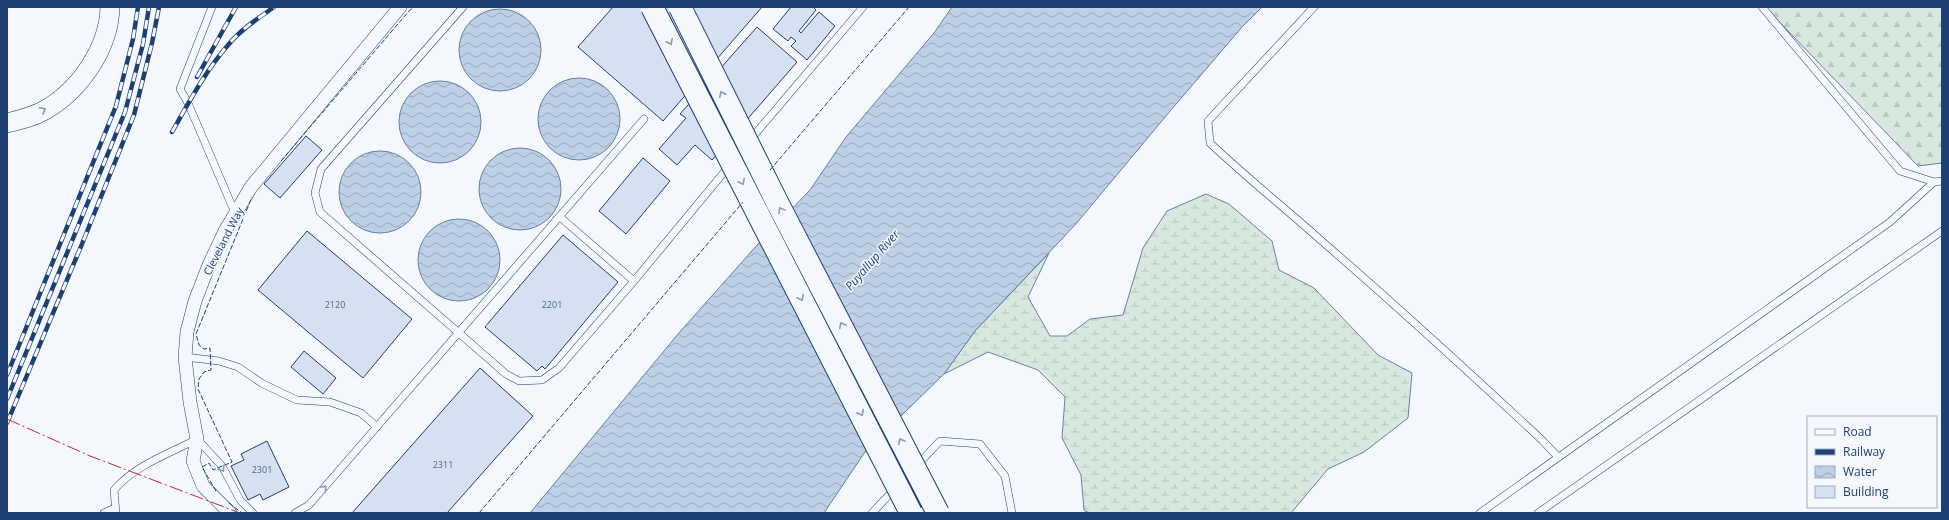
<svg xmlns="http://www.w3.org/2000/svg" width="1949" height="520" font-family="'Open Sans',sans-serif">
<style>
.forest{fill:url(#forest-firs);stroke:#687fa3}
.wetland{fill:url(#wetland-marsh);stroke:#687fa3}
.water{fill:url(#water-waves);stroke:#687fa3}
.building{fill:#d5e0f0;stroke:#1d3f73}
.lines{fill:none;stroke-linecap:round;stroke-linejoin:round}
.lane-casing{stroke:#1d3f73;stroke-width:8}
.street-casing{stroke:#1d3f73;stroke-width:14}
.secondary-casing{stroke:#1d3f73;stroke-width:20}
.lane{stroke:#f4f7fb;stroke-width:7}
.street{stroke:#f4f7fb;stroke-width:13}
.secondary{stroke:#f4f7fb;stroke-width:19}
.rail-casing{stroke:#1d3f73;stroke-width:4.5}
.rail{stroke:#f4f7fb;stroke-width:3;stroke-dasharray:9;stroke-linecap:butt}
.highway-bridge-casing{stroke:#1d3f73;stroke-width:24;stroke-linecap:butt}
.highway-bridge{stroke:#f4f7fb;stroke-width:22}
.fence{stroke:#1d3f73;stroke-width:1;stroke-dasharray:5 2;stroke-linecap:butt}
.power{stroke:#c62828;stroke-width:1;stroke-dasharray:14 3 2 3;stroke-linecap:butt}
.oneway{stroke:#889bb7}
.labels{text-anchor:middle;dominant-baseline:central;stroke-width:3;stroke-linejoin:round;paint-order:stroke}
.number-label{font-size:9px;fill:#4b6792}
.street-label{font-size:11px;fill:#1d3f73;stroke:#f4f7fb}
.water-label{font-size:12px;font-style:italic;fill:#1d3f73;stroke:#f4f7fb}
</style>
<defs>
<pattern id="forest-firs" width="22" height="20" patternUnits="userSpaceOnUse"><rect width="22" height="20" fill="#d7e8df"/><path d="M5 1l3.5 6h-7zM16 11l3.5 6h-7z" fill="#b8c8c3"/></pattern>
<pattern id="wetland-marsh" width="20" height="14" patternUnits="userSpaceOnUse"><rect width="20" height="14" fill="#d7e8df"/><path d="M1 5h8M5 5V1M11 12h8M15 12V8" fill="none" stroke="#b8c8c3"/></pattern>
<pattern id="water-waves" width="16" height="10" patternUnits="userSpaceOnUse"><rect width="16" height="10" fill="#bed0e5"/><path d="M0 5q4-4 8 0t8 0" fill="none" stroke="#9aaabe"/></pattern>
</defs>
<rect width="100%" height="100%" fill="#f4f7fb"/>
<path class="forest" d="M1765,7H1942V163L1918,166Z"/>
<path class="wetland" d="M1206,194L1229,204L1272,241L1279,270L1314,288L1378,355L1412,373L1408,418L1364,452L1328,469L1291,513H1089L1084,510L1081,475L1062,438L1065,397L1038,370L988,352L944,374L975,331L1049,253L1028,297L1050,336H1067L1090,319L1123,315L1143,248L1167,211Z"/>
<path class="water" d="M952,7H1262L1243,26L1171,110L1075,225L975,331L944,374L867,449L824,513H530L678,334L758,244L810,190L846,137L934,33Z
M459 50a41 41 0 1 1 82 0a41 41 0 1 1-82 0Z
M538 119a41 41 0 1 1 82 0a41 41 0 1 1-82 0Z
M399 122a41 41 0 1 1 82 0a41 41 0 1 1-82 0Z
M479 189a41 41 0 1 1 82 0a41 41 0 1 1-82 0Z
M339 192a41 41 0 1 1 82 0a41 41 0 1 1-82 0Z
M418 260a41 41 0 1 1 82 0a41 41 0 1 1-82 0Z"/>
<path class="building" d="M613,7H762L663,121L578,47Z
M791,7H813L816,10L799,31L801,33L819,12L835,26L807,60L791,46L796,41L791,37L788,41L773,29Z
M757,27L797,62L712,160L695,145L677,165L659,149L686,118L680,114Z
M306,136L322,150L280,198L264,184Z
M643,158L670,181L626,234L599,211Z
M307,231L412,319L363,378L258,290Z
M563,235L618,282L545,369L542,366L537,371L485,327Z
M304,351L336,378L323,394L291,367Z
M480,368L533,416L447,513H352Z
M267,441L289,487L263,500L260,494L248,500L231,466L244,460L241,454Z"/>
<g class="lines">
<defs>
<path id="lane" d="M212,7L180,89L188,103L235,213
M463,7L321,169L315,193L320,212L506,374L519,381L542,380L559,368L634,281L730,165
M1314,7L1208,121L1210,143C1247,178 1286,209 1324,243C1398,307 1470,373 1542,440L1558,457
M1762,7L1900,171L1934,182L1942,181
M750,140L863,7
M560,217L634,281
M185,357L219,361L238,367L263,384L297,400L330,402L361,413L377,427
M104,513L115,508
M116,513L114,490C135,465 169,454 197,439L222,466L240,500L253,513
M295,513L309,505L644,119
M872,513L940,441L980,444L1005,476L1012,513
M1480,513L1890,222L1934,182
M1538,513L1942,231"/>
<path id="street" d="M230,513L203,486L193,461L197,439L190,402L185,357L187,332L195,301L209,265L225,231L251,187L400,7"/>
<path id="secondary" d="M7,123C20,120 33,117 45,110C80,90 109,48 110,7"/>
</defs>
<use href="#lane" class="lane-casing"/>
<use href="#street" class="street-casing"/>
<use href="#secondary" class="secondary-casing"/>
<use href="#lane" class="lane"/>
<use href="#street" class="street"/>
<use href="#secondary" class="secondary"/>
<defs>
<path id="rail" d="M197,77L236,7
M172,132C189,102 206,70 229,44C241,29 259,18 274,7
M7,375L116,106L133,39L138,7
M7,399L125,112L143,44L149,7
M7,423L82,244L134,115L152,43L159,7"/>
</defs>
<use href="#rail" class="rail-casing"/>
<use href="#rail" class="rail"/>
<defs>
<path id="highway-bridge" d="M652,7L911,513
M680,7L777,202L938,513"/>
</defs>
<use href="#highway-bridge" class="highway-bridge-casing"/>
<use href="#highway-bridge" class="highway-bridge"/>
<path class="fence" d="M281,161L409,11L414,7
M770,170L909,7
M216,491L202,467L209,463L213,470L232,462L198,389L199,379L204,372L211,370L210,348L204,349L199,345L196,334L252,197
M229,503L242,513
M479,513L743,202"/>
<path class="power" d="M7,419L90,456L240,513"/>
</g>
<defs><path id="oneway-chevron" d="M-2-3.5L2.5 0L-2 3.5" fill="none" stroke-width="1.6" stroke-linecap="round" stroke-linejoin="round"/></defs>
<g class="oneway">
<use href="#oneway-chevron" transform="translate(670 42) rotate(63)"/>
<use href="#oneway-chevron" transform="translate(722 94) rotate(-116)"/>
<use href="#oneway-chevron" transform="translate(43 110) rotate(-29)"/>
<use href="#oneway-chevron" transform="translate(742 182) rotate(63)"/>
<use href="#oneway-chevron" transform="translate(781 210) rotate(-118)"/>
<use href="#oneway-chevron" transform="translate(801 298) rotate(63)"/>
<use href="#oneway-chevron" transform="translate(842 325) rotate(-117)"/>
<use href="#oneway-chevron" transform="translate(861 413) rotate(63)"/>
<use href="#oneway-chevron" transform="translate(901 441) rotate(-117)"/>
<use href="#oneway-chevron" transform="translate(222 469) rotate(57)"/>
<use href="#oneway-chevron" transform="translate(324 488) rotate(-49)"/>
</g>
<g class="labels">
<g class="number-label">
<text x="335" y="304">2120</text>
<text x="552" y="304">2201</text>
<text x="443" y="464">2311</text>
<text x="262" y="469">2301</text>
</g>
<g class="street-label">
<text transform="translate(223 241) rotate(-63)">Cleveland Way</text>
</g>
<g class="water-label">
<text transform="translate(872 260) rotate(-49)">Puyallup River</text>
</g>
</g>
<rect width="1949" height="520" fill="none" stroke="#1d3f73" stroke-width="16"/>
<rect x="1807" y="416" width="130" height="92" fill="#f4f7fb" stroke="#9eadc5"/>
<rect x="1815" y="429" width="20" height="6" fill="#f4f7fb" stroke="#9eadc5"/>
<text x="1843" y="436" font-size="12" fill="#1d3f73">Road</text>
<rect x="1815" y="449" width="20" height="6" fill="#1d3f73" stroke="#9eadc5"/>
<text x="1843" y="456" font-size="12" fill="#1d3f73">Railway</text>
<rect x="1815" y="466" width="20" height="12" fill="url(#water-waves)" stroke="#9eadc5"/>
<text x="1843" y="476" font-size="12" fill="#1d3f73">Water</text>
<rect x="1815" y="486" width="20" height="12" fill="#d5e0f0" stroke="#9eadc5"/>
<text x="1843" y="496" font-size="12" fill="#1d3f73">Building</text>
</svg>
